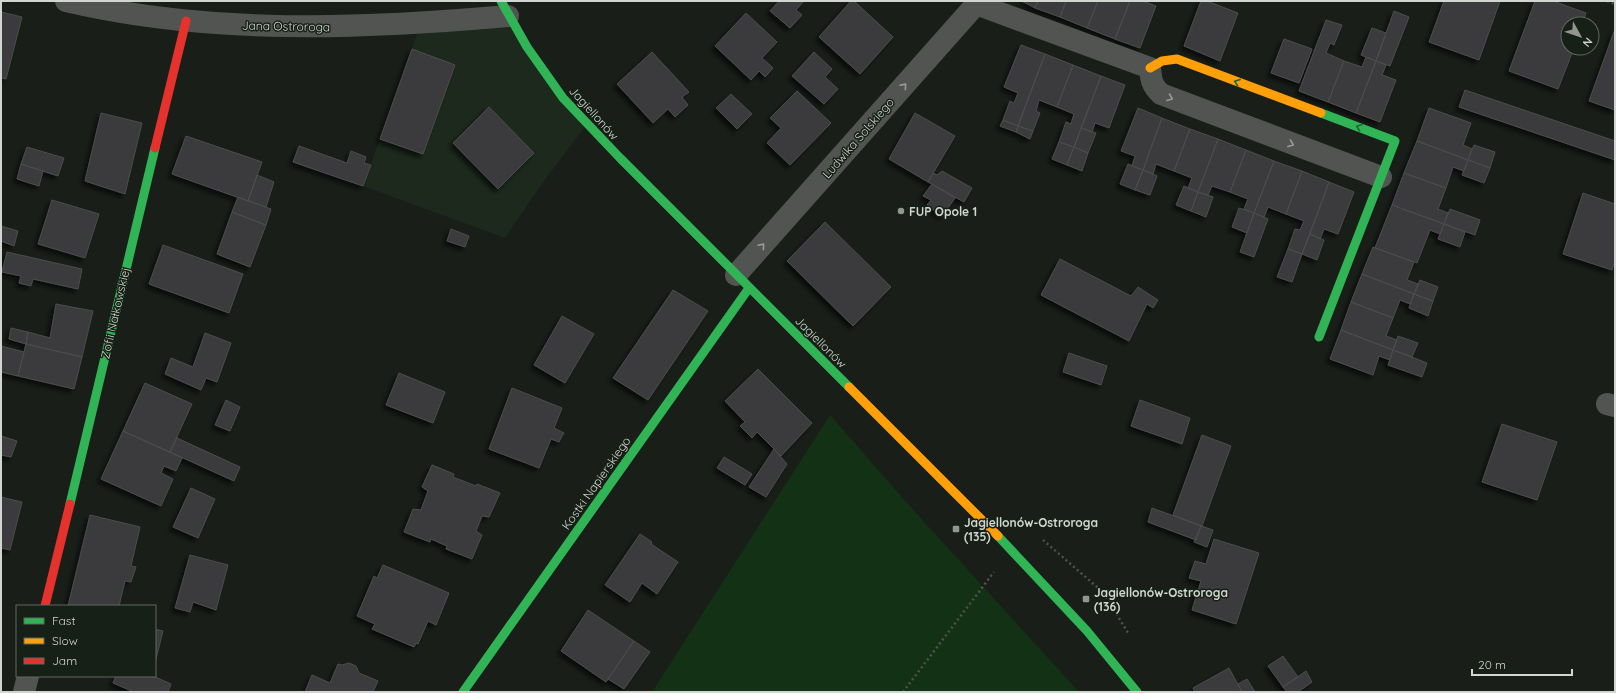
<svg xmlns="http://www.w3.org/2000/svg" width="1616" height="693" font-family="Quicksand,sans-serif">
<style>
.built{fill:#1c291c}
.green{fill:#133114}
.building{fill:#3b3a3e;stroke:#4c4d4d;filter:url(#shadow)}
.lines{fill:none;stroke-linecap:round;stroke-linejoin:round}
.path{stroke:#505250;stroke-width:2.5;stroke-dasharray:2 3;stroke-linecap:butt}
.street{stroke:#525452;stroke-width:22}
.fast{stroke:#30b455;stroke-width:9}
.slow{stroke:#ff9f0a;stroke-width:9}
.jam{stroke:#e5322d;stroke-width:9}
.oneway{stroke:#226333}
.oneway2{stroke:#989c97}
.poi-dot{fill:#919690;stroke:#172017;stroke-width:1.5}
.labels{text-anchor:middle;dominant-baseline:central;stroke-width:3;stroke-linejoin:round;paint-order:stroke}
.street-label{font-size:12px;fill:#d1d7d0;stroke:#172017}
.poi-label{font-size:12px;font-weight:bold;fill:#d1d7d0;stroke:#172017;text-anchor:start}
</style>
<defs>
<filter id="shadow"><feDropShadow dx="-3.5" dy="3.5" stdDeviation="2" flood-color="#0009"/></filter>
</defs>
<rect width="100%" height="100%" fill="#191e19"/>
<path class="built" d="M508,16L587,124L541,185L505,238L363,186L421,23Z"/>
<path class="green" d="M830,415L907,503L1079,692H652Z"/>
<path class="building" d="M779,1H804L796,10L802,15L790,28L770,11Z
M851,1H854L893,37L860,74L819,37Z
M1022,1H1038L1035,8Z
M1038,1H1066L1060,17L1035,8Z
M1066,1H1098L1087,28L1060,17Z
M1098,1H1130L1115,39L1087,28Z
M1130,1H1143L1156,6L1140,48L1115,39Z
M1201,1H1207L1238,13L1220,61L1184,46Z
M1444,1H1500L1479,60L1429,42Z
M1535,1H1553L1586,13L1582,24H1568V48H1574L1558,89L1509,71Z
M1394,11L1409,17L1390,66L1376,61Z
M1,12L22,17L6,79L1,78Z
M746,13L777,42L762,58L773,68L765,77L759,71L751,80L715,46Z
M1326,20L1342,25L1334,45L1330,43L1326,53L1344,61L1328,102L1299,91Z
M1372,28L1386,33L1376,61L1361,55Z
M1615,29V110L1589,101Z
M1284,39L1312,49L1299,83L1271,73Z
M1021,45L1045,54L1018,126L1003,120L1010,101L1014,103L1018,93L1004,87Z
M412,49L455,65L423,154L380,139Z
M652,52L689,92L682,97L688,105L675,117L668,109L653,123L617,84Z
M814,52L832,69L825,77L838,89L824,104L792,76Z
M1045,54L1073,65L1057,107L1039,100L1036,111L1040,113L1033,131L1018,126Z
M1366,57L1376,61L1356,113L1328,102L1344,61L1362,67Z
M1376,61L1386,65L1382,75L1396,80L1380,122L1356,113Z
M1073,65L1101,76L1074,147L1059,142L1066,122L1071,124L1074,114L1057,107Z
M1101,76L1125,85L1109,128L1095,123L1092,132L1081,128Z
M1465,90L1615,141V160L1459,107Z
M797,91L831,123L790,165L767,143L781,128L770,118Z
M731,94L752,114L737,129L716,108Z
M489,107L534,153L498,189L453,143Z
M1138,108L1162,118L1143,170L1132,166L1135,156L1121,151Z
M1429,108L1471,123L1463,145L1472,149L1468,160L1417,141Z
M101,113L142,123L125,194L85,181Z
M915,113L955,136L928,182L889,159Z
M1162,118L1190,129L1174,171L1156,164L1153,174L1143,170Z
M1003,120L1018,126L1016,132L1000,126Z
M1018,126L1033,131L1030,139L1016,132Z
M1081,128L1096,133L1088,153L1074,147Z
M1190,129L1218,139L1198,192L1188,188L1192,178L1174,171Z
M186,136L262,162L248,201L172,174Z
M1218,139L1246,150L1230,192L1212,186L1208,195L1198,192Z
M1417,141L1468,160L1464,171L1453,167L1446,188L1404,173Z
M1059,142L1074,147L1067,165L1052,159Z
M1474,145L1495,152L1490,168L1468,160Z
M299,146L347,163L351,151L366,157L364,163L371,165L363,186L293,162Z
M27,147L64,158L58,176L21,164Z
M1074,147L1088,153L1082,171L1067,165Z
M1246,150L1274,161L1254,213L1244,209L1248,199L1230,192Z
M1468,160L1490,168L1484,183L1462,175Z
M1274,161L1302,171L1286,214L1268,207L1264,217L1254,213Z
M21,164L43,171L39,186L17,179Z
M1128,164L1143,170L1135,190L1120,184Z
M1143,170L1157,176L1150,195L1135,190Z
M942,171L972,188L964,202L928,182L933,173L937,175Z
M1302,171L1329,182L1302,254L1288,249L1295,229L1300,230L1304,221L1286,214Z
M1404,173L1446,188L1438,209L1448,213L1444,224L1392,205Z
M257,175L274,182L266,207L248,201Z
M1329,182L1354,192L1338,234L1324,229L1320,239L1310,234Z
M932,184L955,198L942,216L927,205L931,200L923,196Z
M1184,186L1198,192L1191,211L1176,205Z
M1198,192L1213,197L1206,217L1191,211Z
M1583,193L1615,204V260L1612,270L1563,254Z
M238,197L271,209L266,225L232,212Z
M52,200L99,214L85,258L38,244Z
M1392,205L1444,224L1440,234L1430,230L1417,263L1375,248Z
M1239,208L1254,213L1247,233L1232,227Z
M1450,209L1480,220L1475,235L1444,224Z
M232,212L266,225L250,267L217,254Z
M1254,213L1268,219L1254,257L1240,252Z
M825,222L891,287L853,326L787,261Z
M1444,224L1465,232L1460,247L1438,239Z
M1,226L18,231L14,246L1,241Z
M451,229L469,236L465,247L447,241Z
M1310,234L1324,240L1317,260L1302,254Z
M163,245L243,274L229,313L149,284Z
M1373,247L1414,262L1407,280L1418,284L1414,294L1362,274Z
M1288,249L1302,254L1292,282L1277,277Z
M7,252L82,269L78,289L33,279L31,286L19,283L21,276L2,272Z
M1060,259L1131,296L1138,287L1158,300L1153,308L1147,304L1129,341L1041,295Z
M1362,274L1414,294L1410,304L1400,300L1393,318L1351,302Z
M1420,280L1438,287L1433,301L1414,294Z
M673,290L708,311L648,400L613,378Z
M1414,294L1433,301L1428,316L1409,308Z
M1351,302L1393,318L1386,336L1397,340L1393,350L1341,330Z
M56,304L93,311L82,357L26,344L28,332L50,338Z
M562,316L594,334L565,383L534,365Z
M11,328L28,332L26,344L9,339Z
M1341,330L1393,350L1390,360L1379,356L1373,375L1330,359Z
M205,333L231,343L217,382L206,378L201,390L165,374L171,358L193,367Z
M1398,336L1418,343L1412,357L1393,350Z
M26,344L82,357L74,389L18,376Z
M1,346L24,352L18,376L1,372Z
M1393,350L1427,363L1422,377L1388,365Z
M1069,353L1107,366L1101,385L1063,372Z
M758,369L812,423L781,456L757,432L752,438L740,426L745,422L725,401Z
M399,373L445,392L433,423L386,405Z
M145,383L192,404L170,452L123,431Z
M512,388L562,408L554,428L564,433V434H563L559,442L551,439L539,468L489,449Z
M226,400L240,407L230,431L215,425Z
M1140,400L1190,418L1182,444L1131,426Z
M1502,424L1557,442L1537,500L1482,482Z
M123,431L182,458L176,471L164,466L161,473L173,479L161,506L101,479Z
M1202,435L1231,446L1202,526L1173,515Z
M1,436L17,441L11,457L1,455Z
M177,438L240,467L234,481L170,452Z
M774,449L787,464L766,497L749,487Z
M724,457L752,474L745,485L717,468Z
M432,465L454,474L453,477L476,486L477,484L500,493L489,517L482,516L476,531L482,535L472,559L446,549L447,546L431,539L430,542L404,532L413,509L421,510L428,491L422,487Z
M191,488L215,499L198,538L173,527Z
M1,497L22,502L10,550L1,548Z
M1152,508L1201,526L1196,540L1148,522Z
M90,515L140,527L131,566L136,567L131,582L125,581L119,606H68Z
M1201,526L1213,530L1207,547L1194,542Z
M640,534L652,542L651,544L678,562L657,594L642,583L630,602L605,585Z
M1214,539L1259,553L1236,624L1192,610L1201,581L1189,578L1195,561L1206,564Z
M190,555L228,565L216,610L193,602L190,612L175,608Z
M383,565L449,593L436,625L428,621L418,644L416,643L414,647L372,629L375,624L357,616L374,576L377,578Z
M588,610L634,641L606,682L561,651Z
M155,629L163,631L155,663Z
M634,641L650,652L624,689L608,679Z
M1283,656L1298,677L1283,687L1268,666Z
M349,663L356,666L359,673L378,681L373,692H305L312,675L330,683L338,664L342,665Z
M1229,668L1242,692H1195L1193,688Z
M1306,671L1312,682L1298,692H1287L1283,687Z
M116,676H153L171,684L168,692H134L113,683Z
M1247,679L1255,692H1242L1238,684Z"/>
<g class="lines">
<path class="path" d="M1607,1L1615,4
M1043,540L1104,593L1128,633
M903,692L994,572"/>
<path class="street" d="M66,1C211,35 361,29 508,16
M976,4L1150,68C1151,80 1152,86 1161,94L1381,177
M736,275L979,1
M1607,404L1615,406
M24,692L28,676"/>
<path class="fast" d="M501,1L527,47L563,98L620,158L849,387
M1319,337L1395,141L1321,113
M70,504L155,148
M998,536L1087,631L1137,692
M463,692L749,288"/>
<path class="slow" d="M1150,68L1162,61L1177,59L1321,113
M849,387L998,536"/>
<path class="jam" d="M155,148L186,21
M45,606L70,504"/>
</g>
<defs><path id="oneway-chevron" d="M-2-3.5L2.5 0L-2 3.5" fill="none" stroke-width="1.6" stroke-linecap="round" stroke-linejoin="round"/></defs>
<g class="oneway">
<use href="#oneway-chevron" transform="translate(1237 82) rotate(-160)"/>
<use href="#oneway-chevron" transform="translate(1359 127) rotate(-160)"/>
</g>
<g class="oneway2">
<use href="#oneway-chevron" transform="translate(904 86) rotate(-49)"/>
<use href="#oneway-chevron" transform="translate(1170 98) rotate(22)"/>
<use href="#oneway-chevron" transform="translate(1291 144) rotate(21)"/>
<use href="#oneway-chevron" transform="translate(762 246) rotate(-49)"/>
</g>
<g class="poi-dot">
<circle cx="901" cy="211" r="4"/>
<rect x="952" y="525" width="8" height="8" rx="2"/>
<rect x="1082" y="595" width="8" height="8" rx="2"/>
</g>
<g class="labels">
<g class="street-label">
<text transform="translate(286 26) rotate(1)">Jana Ostroroga</text>
<text transform="translate(594 113) rotate(48)">Jagiellonów</text>
<text transform="translate(858 138) rotate(-49)">Ludwika Solskiego</text>
<text transform="translate(115 313) rotate(-77)">Zofii Nałkowskiej</text>
<text transform="translate(821 342) rotate(45)">Jagiellonów</text>
<text transform="translate(596 483) rotate(-55)">Kostki Napierskiego</text>
</g>
<g class="poi-label">
<text x="909" y="211">FUP Opole 1</text>
<text x="964" y="522">Jagiellonów-Ostroroga<tspan x="964" dy="14">(135)</tspan></text>
<text x="1094" y="592">Jagiellonów-Ostroroga<tspan x="1094" dy="14">(136)</tspan></text>
</g>
</g>
<rect width="1616" height="693" fill="none" stroke="#d1d7d0" stroke-width="4"/>
<rect x="16" y="605" width="140" height="72" fill="#172017" stroke="#616961"/>
<rect x="24" y="618" width="20" height="6" fill="#30b455" stroke="#616961"/>
<text x="52" y="625" font-size="12" fill="#d1d7d0">Fast</text>
<rect x="24" y="638" width="20" height="6" fill="#ff9f0a" stroke="#616961"/>
<text x="52" y="645" font-size="12" fill="#d1d7d0">Slow</text>
<rect x="24" y="658" width="20" height="6" fill="#e5322d" stroke="#616961"/>
<text x="52" y="665" font-size="12" fill="#d1d7d0">Jam</text>
<g transform="translate(1580 36) rotate(130)"><circle r="19" fill="#172017" stroke="#616961"/>
<path d="M0-3L7 15L0 10L-7 15Z" fill="#919690"/>
<text y="-6" font-size="11" font-weight="bold" text-anchor="middle" fill="#d1d7d0">N</text>
</g>
<path d="M1472 669v6h100v-6" fill="none" stroke="#d1d7d0" stroke-width="2"/>
<text x="1478" y="669" font-size="12" fill="#d1d7d0" stroke="#172017" stroke-width="3" paint-order="stroke">20 m</text>
</svg>
